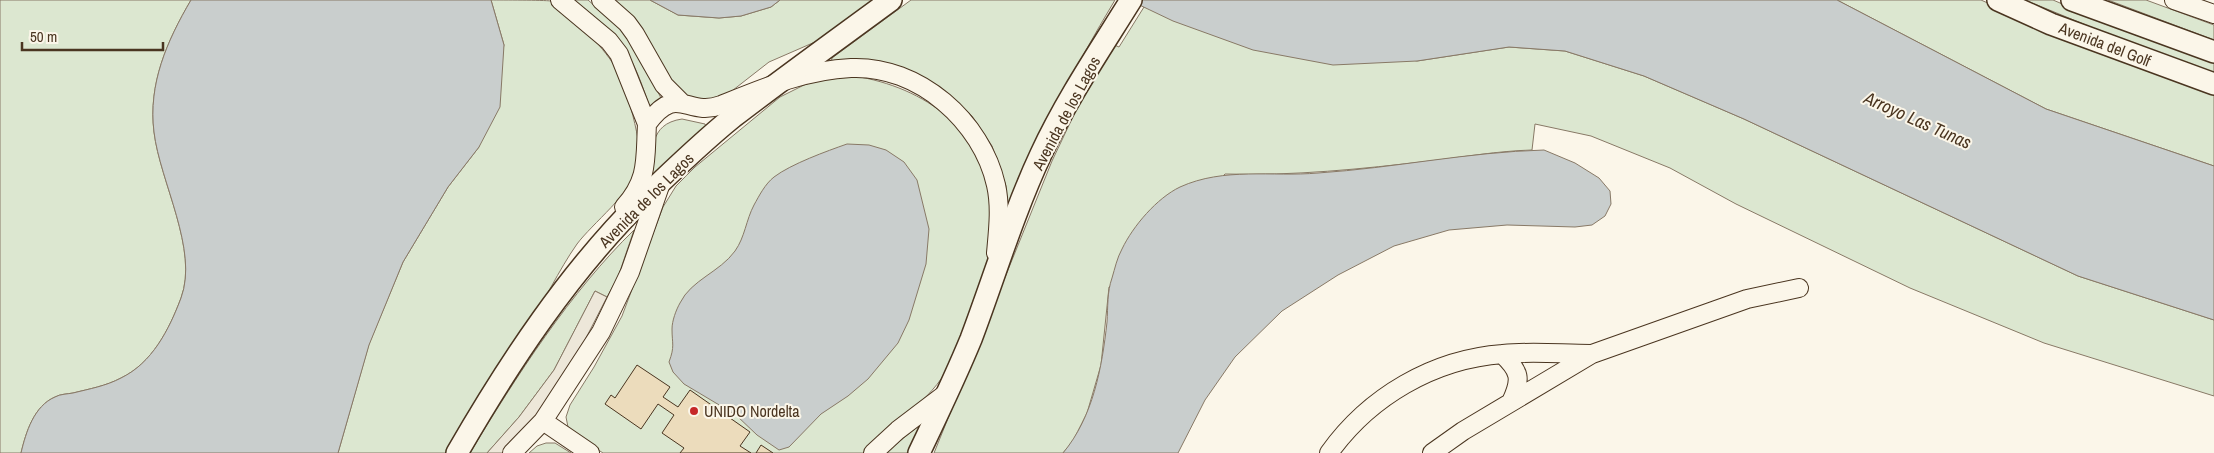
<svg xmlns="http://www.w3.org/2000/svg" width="2214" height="453" font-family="'Archivo Narrow',sans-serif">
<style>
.green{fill:#dce7d0;stroke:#887966}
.parking{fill:#ede7d9;stroke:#887966}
.water{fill:#c9cecd;stroke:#887966}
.building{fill:#ecdcbc;stroke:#4a3520}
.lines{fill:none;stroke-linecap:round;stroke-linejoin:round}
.minor-casing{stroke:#4a3520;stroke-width:20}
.tertiary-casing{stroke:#4a3520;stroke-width:24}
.minor{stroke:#fbf6e9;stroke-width:18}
.tertiary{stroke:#fbf6e9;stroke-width:21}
.poi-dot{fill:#c62828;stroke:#fbf6e9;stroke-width:2}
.labels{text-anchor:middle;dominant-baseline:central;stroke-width:4;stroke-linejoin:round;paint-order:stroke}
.street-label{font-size:16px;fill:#4a3520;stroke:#fbf6e9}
.poi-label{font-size:16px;fill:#4a3520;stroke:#fbf6e9;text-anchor:start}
.water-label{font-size:18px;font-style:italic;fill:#4a3520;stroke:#fbf6e9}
</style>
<rect width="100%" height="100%" fill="#fbf6e9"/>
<path class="green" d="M0,0H191C167,41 148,84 154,132C160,182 199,250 181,298C169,330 152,363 121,378C106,386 89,389 73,393C68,394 60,394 55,397C34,406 26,432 21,453H0Z
M491,0C502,0 543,0 551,1C568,8 604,49 614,65C626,84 644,147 639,168C632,192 592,224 577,244C558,271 545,301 526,329C499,371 470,407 447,453H338L369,344L403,262L448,187L479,147L504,45Z
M574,0H588L619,27L633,43L662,100L650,108C643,88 637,68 625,50C612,30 591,15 574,0Z
M611,0H650L678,15L719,18L741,16L771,7L780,0H878L831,35L769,62L719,101L698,103L676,90L638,23Z
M911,0H1115C1074,68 1039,137 1009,210L1006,206V186L992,146L972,116L944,92L831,63L832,58Z
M1837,0H1981L2048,30L2214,91V166L2046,109Z
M2025,0H2053L2102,21L2214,62V73L2098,30Z
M2108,0H2146L2214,25V40Z
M1144,7L1417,61L1509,47L1565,51L1644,76L1744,119L2078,276L2214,320V396L2044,343L1910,288L1736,204L1670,168L1591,136L1535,124L1532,150C1497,151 1464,157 1430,161C1361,169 1294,176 1225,174L1109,287L1101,365L1087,413L1073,441L1063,453H934L1052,161L1080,102L1112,44L1119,47Z
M854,76C925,87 988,131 991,209C992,218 994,230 993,239C989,261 980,283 972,304C966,324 961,347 950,365C930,402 892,424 863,453H603L580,438L568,427L566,417L570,405L594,367L622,316L663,207L676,186L695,167L780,97L804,85L828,77Z
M682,119L705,124L706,127L650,179C653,152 648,124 682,119Z
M634,230L618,277L607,297L595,291L554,370L519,417L487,453H470C515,378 571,291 634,230Z
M921,424L907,453H885Z
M546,443H555L571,453H529L537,446Z"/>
<path class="parking" d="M595,291L607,297L567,375L546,405L505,453H487L519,417L554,370Z"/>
<path class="water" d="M191,0H491L504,45L500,107L479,147L448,187L403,262L369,345L338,453H21C26,432 34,406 55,397C60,394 68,394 73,393C89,389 106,386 121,378C152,363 169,330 181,298C199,250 160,182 154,132C148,84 167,41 191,0Z
M650,0H780L771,7L741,16L719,18L678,15Z
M1129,0H1837L2046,109L2214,166V320L2078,276L1744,119L1644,76L1565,51L1509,47L1417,61L1333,65L1253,50L1173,21Z
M847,144L869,145L886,150L904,162L917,180L929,229L926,264L909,320L898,343L868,379L848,396L821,414L789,447L779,450L757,435L736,415L684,384L673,372L669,362C675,346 672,344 672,329C672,321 676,310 680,303C691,280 720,272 735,251C745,237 746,220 754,205C759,196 765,184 774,177C791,164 827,151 847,144Z
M1544,150L1575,163L1599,178L1610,191L1611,204L1605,216L1592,225L1575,227L1507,225L1449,230L1394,246L1338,275L1282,311L1235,357L1205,400L1178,453H1063C1093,417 1102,368 1107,322C1108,307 1107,292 1112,278C1115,268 1117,258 1122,249C1133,226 1157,198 1180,187C1224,167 1272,177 1318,173C1394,168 1468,152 1544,150Z"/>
<path class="building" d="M637,365L670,387L663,397L678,407L690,390L750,432L740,446L751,453H680L684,448L662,433L674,415L658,404L641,429L605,404L611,395L615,398Z
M761,445L773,453H756Z"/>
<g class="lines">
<defs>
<path id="minor" d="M560,0L609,41L619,54L647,124
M601,0L627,23L635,34L664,85L682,103
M2174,0L2214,14
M624,207C649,179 645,159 647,124C678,82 686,118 721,105C763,88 805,70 851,68C919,65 982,122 996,185C1001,207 998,231 996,253
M1502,354C1520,371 1522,379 1511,402
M543,421L590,453
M512,453L543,421L601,332L630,272L661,183
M873,453L898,430L948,392
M1329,453C1369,397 1433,359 1503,354C1532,351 1562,354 1591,354
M1432,453L1463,431L1592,354L1747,299L1799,288"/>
<path id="tertiary" d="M1998,0L2051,24L2214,84
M2072,0L2214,52
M457,453C509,363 569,272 644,198C673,170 702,142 733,117C785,77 838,39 891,0
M919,453C937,415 955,378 971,339C994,278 1013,214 1041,154C1066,100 1100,50 1131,0"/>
</defs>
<use href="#minor" class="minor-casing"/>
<use href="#tertiary" class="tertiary-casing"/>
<use href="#minor" class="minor"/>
<use href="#tertiary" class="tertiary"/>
</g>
<circle class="poi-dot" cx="694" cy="411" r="5"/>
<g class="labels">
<g class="street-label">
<text transform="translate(2105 44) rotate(21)">Avenida del Golf</text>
<text transform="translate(1066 113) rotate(-62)">Avenida de los Lagos</text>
<text transform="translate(646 200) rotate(-45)">Avenida de los Lagos</text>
</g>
<g class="poi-label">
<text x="704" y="411">UNIDO Nordelta</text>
</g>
<g class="water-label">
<text transform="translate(1918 120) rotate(24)">Arroyo Las Tunas</text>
</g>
</g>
<path d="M22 42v8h141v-8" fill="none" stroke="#4a3520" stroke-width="2.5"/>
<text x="30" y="42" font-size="15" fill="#4a3520" stroke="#fbf6e9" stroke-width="4" paint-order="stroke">50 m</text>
</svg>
